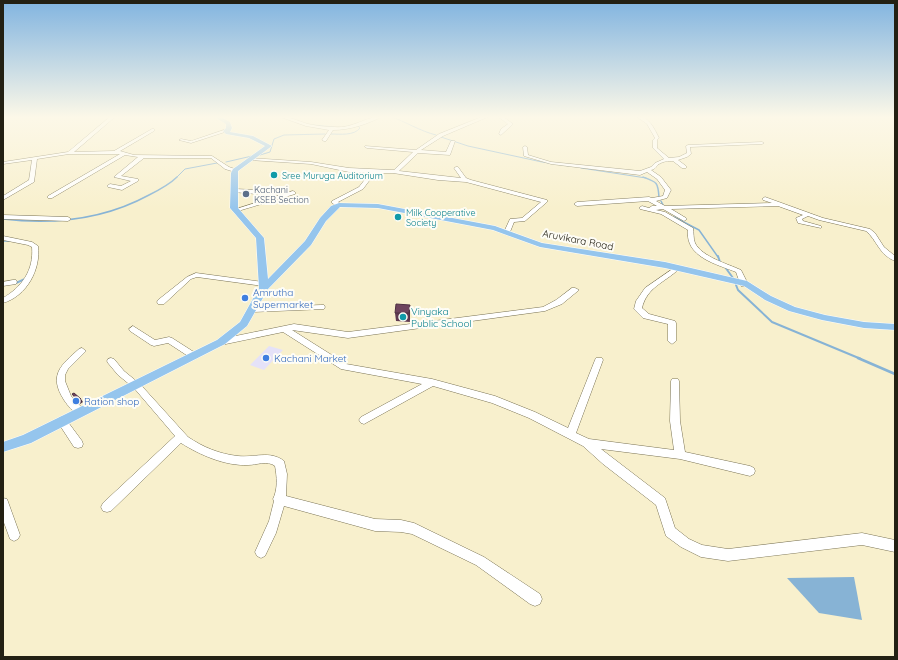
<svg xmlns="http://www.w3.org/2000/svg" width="898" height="660" font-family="Quicksand,sans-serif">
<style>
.commercial{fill:#e5e2f8}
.water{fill:#87b3d5}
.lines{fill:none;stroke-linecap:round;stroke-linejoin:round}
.stream-far3{stroke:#87b3d5;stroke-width:1}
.stream-far2{stroke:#87b3d5;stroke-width:1.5}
.stream-far1{stroke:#87b3d5;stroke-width:2}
.stream{stroke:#87b3d5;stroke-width:2.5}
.minor-casing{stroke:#7b7455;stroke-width:1}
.major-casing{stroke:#fff;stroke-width:1}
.minor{fill:#fff;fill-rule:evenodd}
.major{fill:#95c5ed;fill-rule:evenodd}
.wall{fill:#5f3a51}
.shaded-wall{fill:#4d3042}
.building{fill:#6e445e;stroke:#4d3042}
.culture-dot{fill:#0f9aa8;stroke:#fefdf6;stroke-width:1.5}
.service-dot{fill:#5c6f8a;stroke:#fefdf6;stroke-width:1.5}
.shop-dot{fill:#3f7fe0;stroke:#fefdf6;stroke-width:1.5}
.labels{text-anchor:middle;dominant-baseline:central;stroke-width:4;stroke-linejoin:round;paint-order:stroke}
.far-culture-label{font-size:9px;fill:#0d838f;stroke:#fefdf6;text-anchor:start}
.far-service-label{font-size:9px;fill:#4e5e75;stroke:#fefdf6;text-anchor:start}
.street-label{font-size:10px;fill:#232013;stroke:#fefdf6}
.shop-label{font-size:10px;fill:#366cbe;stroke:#fefdf6;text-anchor:start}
.culture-label{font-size:10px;fill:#0d838f;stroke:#fefdf6;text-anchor:start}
</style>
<rect width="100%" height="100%" fill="#f8f0cd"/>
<path class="commercial" d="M269,346L283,350L264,370L250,365Z"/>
<path class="water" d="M854,577L862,620L819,613L787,578Z"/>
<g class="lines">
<path class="stream-far3" d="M277,116L297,122
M390,116C406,122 420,131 436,135
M313,125L334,127
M331,134C340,134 354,136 360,128L358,126
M441,137L468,146L542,162L569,166
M260,155L270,152L274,139L284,135L325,134
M226,162L252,156
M581,168L646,178
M176,178L185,169L217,163"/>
<path class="stream-far2" d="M643,177C657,182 658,182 659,197
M661,201L663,205
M674,217L699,230L718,257
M3,219C54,225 103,220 149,195C159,190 169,185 177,177
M3,241H9"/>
<path class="stream-far1" d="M718,256L720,262
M725,267L733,278
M16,283L25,279
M736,285L738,290L772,322L861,359"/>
<path class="stream" d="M858,358L895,374"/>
<defs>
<path id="minor" d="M111,116H116L74,152L114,151L152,129H154V131L120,151L134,155L212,156L229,167L238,170L235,172L225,169L211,158H144L121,176L138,179V181L122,190L108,187L107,186L110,184L121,186L131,181L114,177L138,157L125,155L52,198H48V196L120,154H69L37,159L34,182L3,200V196L29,180L32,160L3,164V162L68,152Z
M278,116C288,116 298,121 308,124C317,126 326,127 335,127C352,129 367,116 383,116C368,124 350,130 333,130L326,141H324L322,140L329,130L306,126Z
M484,116H490L443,136L421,150L446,152L451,141H455L450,155L418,153L399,171L461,178L454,168L456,167H458L466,178L471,180L547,200V202L525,221L514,222L510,232L507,234L504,232L510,219L522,218L541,202L466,182L438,180L393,173H375L363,189L338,202L342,205L339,207L332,203V201L359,187L370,173L349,172L311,164L249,160L247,159L249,158L311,162L349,168L391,170H394L413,152L367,148L365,147V146L416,150L439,134Z
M497,116H502L513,124L501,135L499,134L501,129L508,124Z
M636,116C649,116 654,128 659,138L657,140V148L669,158L679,157L687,153L686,146L688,145L762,142L764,143L762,144L690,147L691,154L687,157L678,160L686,166V168H682L673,161C668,161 664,161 659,164C656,166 656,169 651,170L661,177L671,190L667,198L656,201L665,206L772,203L763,200L762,199L765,197L823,218L870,229L875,233L884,247L895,256V261C879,255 877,240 866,231L819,220L808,216L802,219L803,221L821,226V228L798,223L796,218L803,215L778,206L671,209L686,218L687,219L684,221L663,209L656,210L665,212L693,228C694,233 693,238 695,243C702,257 728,264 741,270L748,284L747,286H741L736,272C716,264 685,257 688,230L661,214L640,209L639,208L642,206L649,208L652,206H657L648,201L577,206L574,204L577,202L649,197L652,198L663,196L665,190L657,179L647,172L640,175L551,164L524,156L523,147L525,146L527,147L528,155L551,162L640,171L651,167L655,163L664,159L653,148V140L655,138L647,124Z
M224,130L228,131L191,143L179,140L181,139L191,141Z
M235,189L257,190L260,192L257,194L233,192L232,191Z
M293,191L295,192V194L238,211L233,210Z
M3,215L68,217L71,219L68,221L3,219Z
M3,236L32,242L38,246C41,269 27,296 3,303V298C22,287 34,270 32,247L28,245L3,240Z
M677,266L680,268L679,269C664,283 647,287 642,308L649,314L675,321L676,323V341L672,344L668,341V324L643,318L634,309L636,301L645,288Z
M196,273L263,282L267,284L263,286L197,277L191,279L164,304H158L157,302L158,300L187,277Z
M13,280H16L17,282L16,284L3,286V282Z
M572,288H575L579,290L562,304L545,311L348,338L292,330L346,364L432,379L495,396L535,412L568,428L595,360L596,358H602L603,360L576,433L589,439L674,450L670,421L671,381L672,379H678L679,381L680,421L685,452L750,466L754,468L755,471L754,474L750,476L680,459L601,449L665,498L675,528L689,539L702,545L728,549L862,533L895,540V552L862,545L728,561L701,557L681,547L666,536L656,505L603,464L583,446L529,418L492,403L433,386L364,424L361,423L359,420L361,417L422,384L341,369L283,332L221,345L217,342L221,339L294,324L348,332L543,307L556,300Z
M321,305H324L325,307L324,309L252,312L248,310L252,308Z
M133,326L155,340L169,337L172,338L197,354L198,356L197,358H191L168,343L154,346L151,345L130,331L129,329Z
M82,348L86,351L68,369L65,375V381L71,396L85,411L83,414L80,415C73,412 68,406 64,400C48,375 61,365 79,349Z
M111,358L114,359L124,371L140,384L188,437C203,447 219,454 238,456C254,458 270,450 284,461L287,474L286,496L375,519L401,520L414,523L484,557L540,594L542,599L540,604L535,606L530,604L476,565L412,534L401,532L375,531L284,506L276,533L265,556L261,558L257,556L255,552L269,521L274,501L273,499C278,489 277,477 275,466C267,460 257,465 248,465C225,466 200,455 181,443L111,511L107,512L103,511L101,507L103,503L175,436L134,388L118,375L108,363L107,361L108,359Z
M62,417L65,418L82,441L83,444L82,447L78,448L74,447L59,424L57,421L59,418Z
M3,498L7,499L20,535L18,539L14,541L10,539L3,520Z"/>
<path id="major" d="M213,116H219L230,122L232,128L230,132L253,136L272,146L238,171V208L264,238L268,279L305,241L320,218L331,206L339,203L378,204L495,226L542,243L665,262L747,281L771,296L795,307L825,315L864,322L895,324V330L864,328L822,320L789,311L765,300L744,286L665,268L540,247L493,230L378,208L340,207L326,221L311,245L268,289L247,326L225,344L31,443L3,452V442L23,435L217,340L240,322L259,288L256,238L230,208L231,173L233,169L265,146L249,138L226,134L223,131L226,128V124Z"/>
</defs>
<use href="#minor" class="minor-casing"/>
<use href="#major" class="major-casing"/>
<use href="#minor" class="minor"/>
<use href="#major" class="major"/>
</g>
<path class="wall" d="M410,305V322L396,321L395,313Z"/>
<path class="shaded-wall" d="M410,305V322L409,313Z
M81,399L83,402L80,404L78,401Z"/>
<path class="building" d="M396,304L410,305L409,313H395Z
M74,393L81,399L78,401L72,394Z"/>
<linearGradient id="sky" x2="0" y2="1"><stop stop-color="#81b4e0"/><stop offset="0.56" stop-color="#fcf8e8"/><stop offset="1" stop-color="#fcf8e8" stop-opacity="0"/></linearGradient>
<rect width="898" height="209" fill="url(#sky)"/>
<g class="culture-dot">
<circle cx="274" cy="175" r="4"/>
<circle cx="398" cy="217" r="4"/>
<circle cx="403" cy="317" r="4"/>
</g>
<circle class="service-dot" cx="246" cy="194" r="4"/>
<g class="shop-dot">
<circle cx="245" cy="298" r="4"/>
<circle cx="266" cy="358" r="4"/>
<circle cx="76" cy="401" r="4"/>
</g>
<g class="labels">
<g class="far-culture-label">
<text x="282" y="175">Sree Muruga Auditorium</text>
<text x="406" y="212">Milk Cooperative<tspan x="406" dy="10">Society</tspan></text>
</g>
<g class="far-service-label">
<text x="254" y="189">Kachani<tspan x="254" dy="10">KSEB Section</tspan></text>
</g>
<g class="street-label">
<text transform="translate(578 240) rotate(11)">Aruvikara Road</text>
</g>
<g class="shop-label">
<text x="253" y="292">Amrutha<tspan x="253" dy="12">Supermarket</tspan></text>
<text x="274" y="358">Kachani Market</text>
<text x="84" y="401">Ration shop</text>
</g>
<g class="culture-label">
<text x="411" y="311">Vinyaka<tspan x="411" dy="12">Public School</tspan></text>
</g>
</g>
<rect width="898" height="660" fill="none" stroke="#232013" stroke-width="8"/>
</svg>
